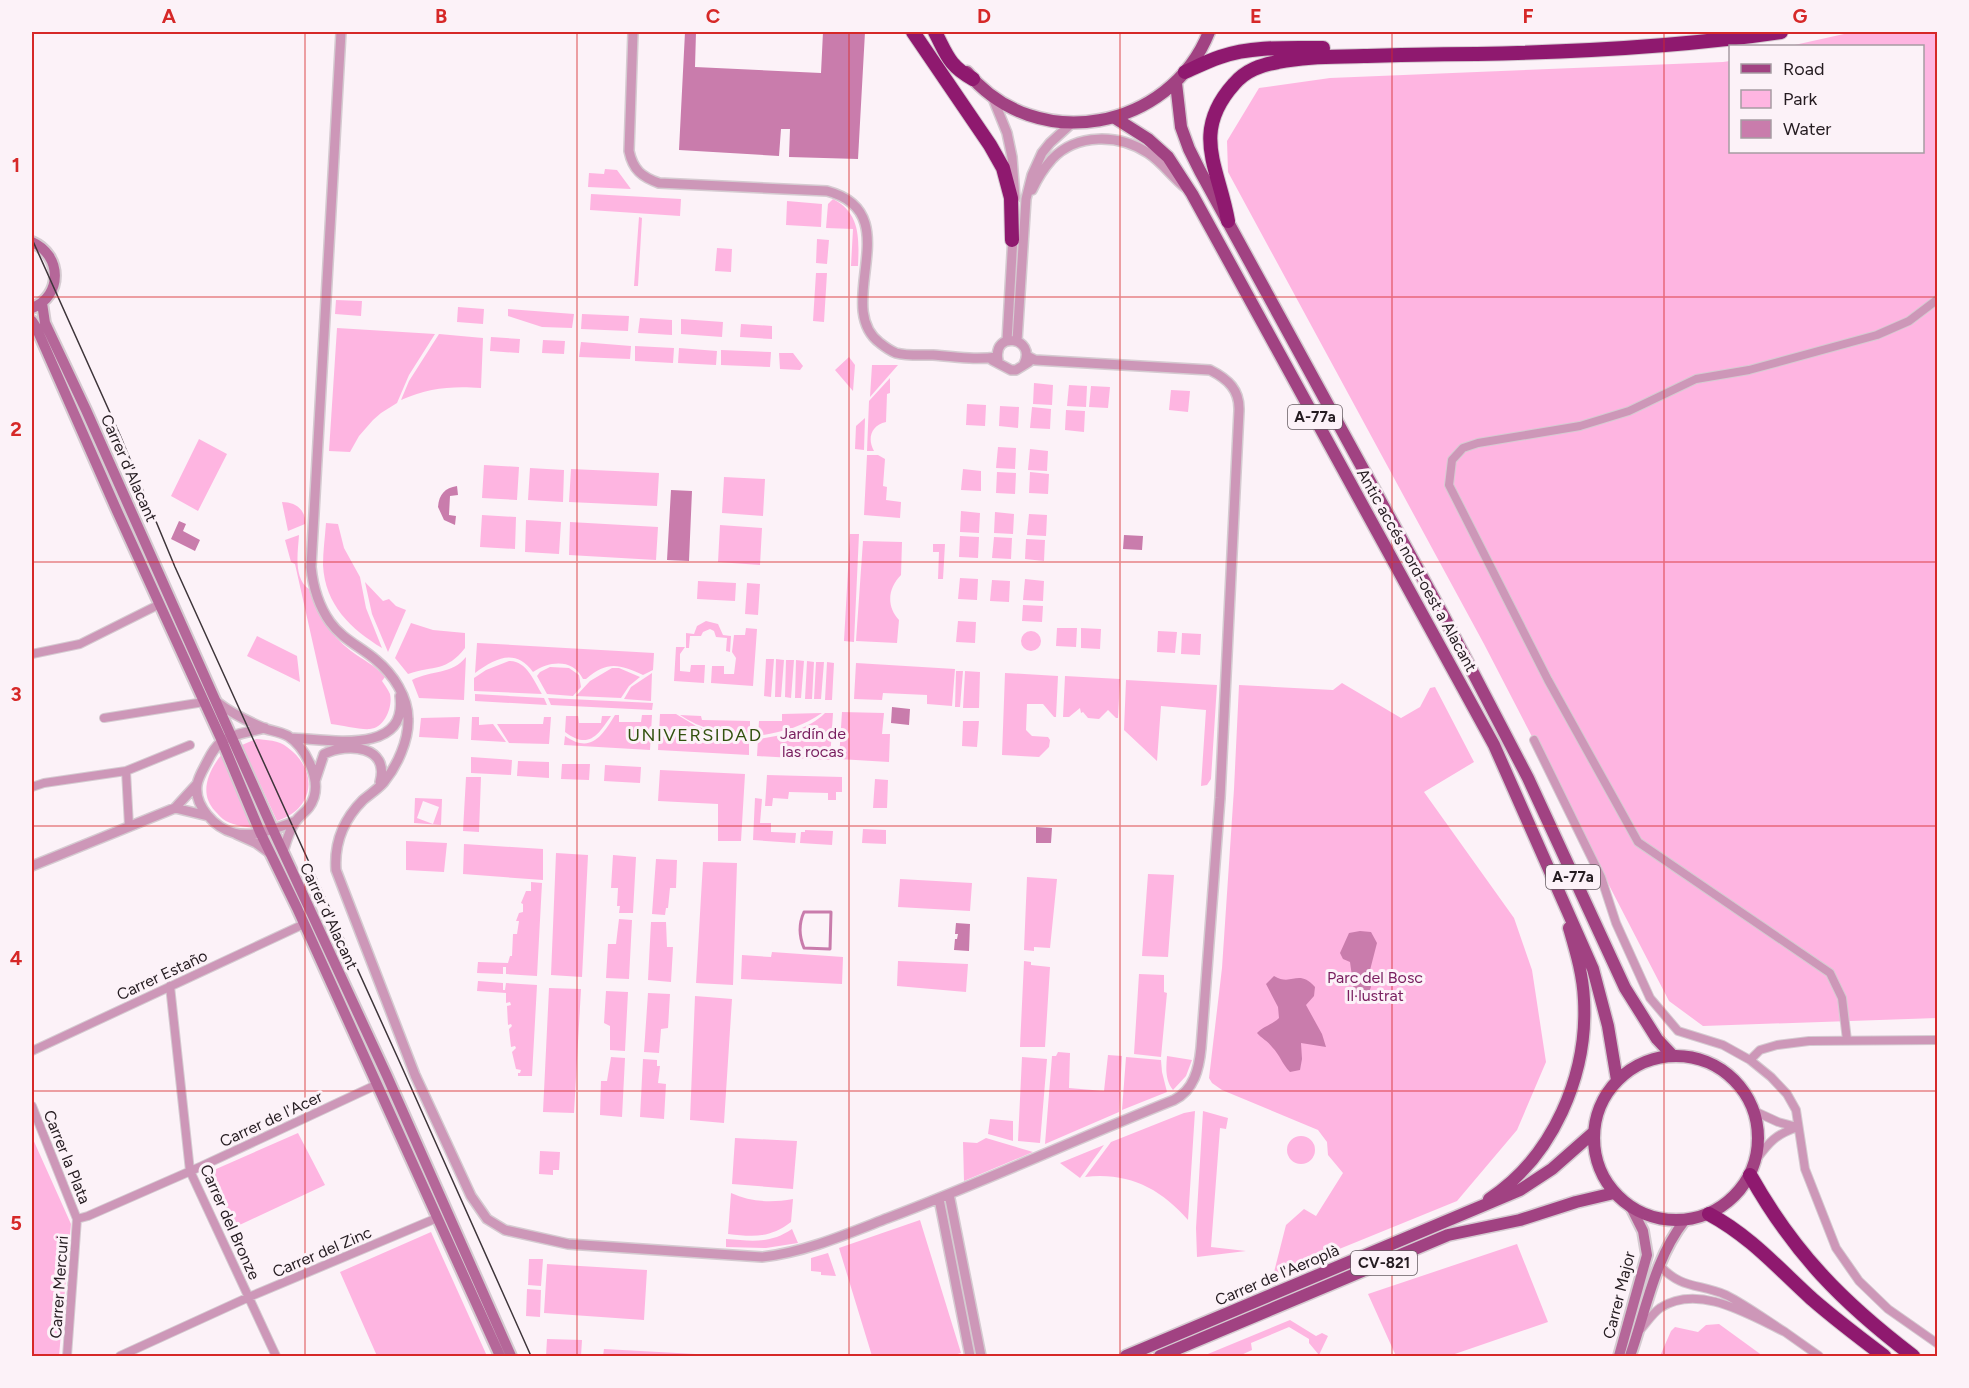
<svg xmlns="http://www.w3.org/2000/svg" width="1969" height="1388" font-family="Figtree,sans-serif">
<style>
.green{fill:#feb5e1;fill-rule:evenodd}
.water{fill:#c97cac}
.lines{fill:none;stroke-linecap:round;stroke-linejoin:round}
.stream{stroke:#c97cac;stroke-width:3}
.minor-casing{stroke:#d5cbd1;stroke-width:10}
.tertiary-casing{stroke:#d5cbd1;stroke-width:12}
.secondary-casing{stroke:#d5cbd1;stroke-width:14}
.primary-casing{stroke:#d5cbd1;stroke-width:15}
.motorway-casing{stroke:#d5cbd1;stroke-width:16}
.minor{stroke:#cd97b8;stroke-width:8}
.tertiary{stroke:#cd97b8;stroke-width:9}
.secondary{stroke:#b56799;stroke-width:10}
.primary{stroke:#a14282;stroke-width:12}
.motorway{stroke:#8f196f;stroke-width:14}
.tram{stroke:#3e353a;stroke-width:1.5}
.grid{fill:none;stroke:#d62828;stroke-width:1.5;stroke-opacity:0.55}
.labels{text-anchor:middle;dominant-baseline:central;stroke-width:6;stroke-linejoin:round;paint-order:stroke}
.shield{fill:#fcf2f8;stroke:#665c62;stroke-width:1.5}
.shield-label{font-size:15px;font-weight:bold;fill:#251c21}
.street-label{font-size:16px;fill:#251c21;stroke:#fcf2f8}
.park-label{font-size:16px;fill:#781d5e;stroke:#fcf2f8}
.neighbourhood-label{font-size:18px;letter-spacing:1.5px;fill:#32510e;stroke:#fcf2f8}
.neatline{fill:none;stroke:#d62828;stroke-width:2}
.grid-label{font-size:20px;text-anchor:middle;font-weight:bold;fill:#d62828}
</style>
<rect width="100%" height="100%" fill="#fcf2f8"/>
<path class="green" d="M1853,32H1937V1018L1703,1026L1669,1001L1484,644L1228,172L1227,141L1259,88L1330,78L1723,62L1730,61V152H1922V46H1790Z
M605,169L617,170L631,189L588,187L589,173L604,174Z
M591,194L681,199L680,216L590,210Z
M833,199C861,213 859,240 858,266H851L853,229L826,228L828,204Z
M787,201L822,204L821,227L786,225Z
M639,217L642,218L638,286H634Z
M817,239L829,240L827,264L816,263Z
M717,248L732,249L731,272L715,271Z
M816,273H827L824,322L813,321Z
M336,300L362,301L361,316L335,314Z
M458,307L484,309L483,324L457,322Z
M508,309L574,314L572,328L542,327L508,316Z
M582,314L629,316L628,331L581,329Z
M640,318L672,320V335L638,333Z
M681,319L723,322L722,337L681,334Z
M741,324L772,326V339L740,337Z
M337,328L435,334L409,375L397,403L381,413L373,420L359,436L350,452L329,451Z
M439,334L483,338L481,388C450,386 429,388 401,400L409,381Z
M491,337L520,339L519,353L490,351Z
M543,340L565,341L564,354L542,353Z
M581,342L631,346L630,359L579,357Z
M635,346L674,348L673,363L635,361Z
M679,348L717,351L716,365L678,363Z
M721,350L771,352L770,367L721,365Z
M779,353H793L803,366L800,370L780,369Z
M849,357L855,365L853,391L835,370Z
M872,365H898L870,397Z
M890,378V393L887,394L886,422C871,425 867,439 874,451H867L869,401Z
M1034,383L1053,385L1052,405L1033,404Z
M1069,385L1087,386L1086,407L1067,406Z
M1091,386L1110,387L1108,408L1089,407Z
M1171,390L1190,391L1188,412L1169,410Z
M967,404L986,405L985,426L966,425Z
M1000,406L1019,407L1018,428L999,426Z
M1032,407L1051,409L1050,429L1030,428Z
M1066,410L1085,411L1084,432L1065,430Z
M865,418L864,450L855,449L856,426Z
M199,439L227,454L198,511L171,496Z
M998,447L1016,448L1015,469L996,468Z
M1030,449L1048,451L1047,471L1028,470Z
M867,455H878L885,459L883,486L887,487L886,500L901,502L900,518L864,515Z
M484,465L519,467L517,500L482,498Z
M530,468L564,470L563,502L528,500Z
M571,469L659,473L657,506L569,502Z
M963,469L981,471V491L961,490Z
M997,472L1016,473L1015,494L996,493Z
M1030,472L1049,474L1048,494L1029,493Z
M724,477L765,479L763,516L722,513Z
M282,502C296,502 306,510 305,524L288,531Z
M961,511L980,513L979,533L960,532Z
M995,512L1014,514L1013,534L994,533Z
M1029,514L1047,515L1046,536L1027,535Z
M482,515L516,517L515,549L480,547Z
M526,520L561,522L559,554L525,552Z
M570,522L658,527L656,560L569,555Z
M326,523L338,524L344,548L360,577L366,608L382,648C351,629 325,605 323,565C323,551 325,537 326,523Z
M720,525L762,528L760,565L718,562Z
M850,534H859L854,642L844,641Z
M299,535C298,552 293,578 309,589C316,613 330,635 351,651C363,660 375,665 385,677L382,681C385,685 388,690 390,694C393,706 385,728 370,729C361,730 341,725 331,724L295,564L291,562L285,540Z
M960,536L979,537L978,558L959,557Z
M994,537L1012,538L1011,559L992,558Z
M1026,539L1045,540L1044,561L1025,559Z
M863,541L902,542L901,575C888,588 886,606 899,620L897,643L856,641Z
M933,544H945L943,579H938L939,552H933Z
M960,578L978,579L977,600L958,599Z
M1025,579L1044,581L1043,601L1023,600Z
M992,580L1010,581L1009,602L990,601Z
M698,581L736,583L735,601L697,599Z
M365,582L383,601L389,599L396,606L406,610L388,652L372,614Z
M747,583L760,584L758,615L745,614Z
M1023,605L1043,606L1042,622L1022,621Z
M706,621L718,624L723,635L731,636L730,652L726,651L727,638L716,637L714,631L710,629L703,632L701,636H690L689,648H686V633L694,634L697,626Z
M958,621L976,622L975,643L956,642Z
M411,623L433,630L465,633V648C446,672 435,665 408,674L395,658Z
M746,628L757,629L753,686L711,683L712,666H724V674H734L736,658L732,652L734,635H745Z
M1057,628H1077L1076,647L1056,646Z
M1081,628L1101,629L1100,649L1081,648Z
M1158,631L1177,632L1175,653L1157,652Z
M1021 641a10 10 0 1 1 20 0a10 10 0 1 1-20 0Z
M1182,633L1201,634L1200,655L1181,654Z
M257,636L297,656L300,682L247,656Z
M477,643L654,653L653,670L643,675C619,664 607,661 586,679H583C573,658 549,661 533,672C515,648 496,658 475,673Z
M676,647H685L680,654V671L690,672L691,665H705L704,683L674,681Z
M466,657L464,700L419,698L412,680C431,670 452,675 466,657Z
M766,659H774L771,697L764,696Z
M776,659L784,660L781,697H775Z
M786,660H794L791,698L785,697Z
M796,660L804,661L801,698H795Z
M509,661C526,660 534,681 542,694L474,691V678L486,670Z
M807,661L814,662L812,699H805Z
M816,662H824L821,699H814Z
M827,662L834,663L832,700H825Z
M856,663L955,669L952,706L927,704V695L883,693L882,700L854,699Z
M550,667L569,668L579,675L581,687L573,696L547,694L537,676L540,672Z
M612,668H619L640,677L629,686L621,698L576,696L590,681Z
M956,671H963L960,707H955Z
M965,671L980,672L979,708H963Z
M652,673L651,701L624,699L631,687Z
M1005,673L1058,676L1056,717H1054L1043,704H1027L1026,730L1032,736L1048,737L1050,740L1049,747L1039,757L1002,755Z
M1065,676L1120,679L1118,718H1116L1108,710L1099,719L1088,718L1083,712L1081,713L1080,708L1069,717H1063Z
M1126,680L1217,685L1211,779L1207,785L1201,786L1206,710L1161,706L1157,761L1124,730Z
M1342,683L1401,718L1420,707L1430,688L1435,687L1474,762L1424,792L1514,918L1532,970L1546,1062L1517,1130L1457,1201L1273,1276L1286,1225L1304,1209L1316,1216L1343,1173L1328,1155L1327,1142L1318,1130L1222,1090L1212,1083L1209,1078L1222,968L1234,789L1239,685L1333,690Z
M475,694L544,698L547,705L475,701Z
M548,698L653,703L652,710L551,705Z
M842,712L884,713L882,734H890L889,762L839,759Z
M822,713C802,727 782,732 758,736L759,721H782V714Z
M825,713H833L830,760L757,756L758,739C781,736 808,730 825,713Z
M660,714H676L696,726L715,733L749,738V755L658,750Z
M615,715H619V722H641L642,715H652L650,750L564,745L565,736C591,754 602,736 615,715Z
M680,715L701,716L702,720L750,721V736C725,734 700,729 680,715Z
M566,716H578L579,723H601L602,716H611C598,735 589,750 565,732Z
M460,717L458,739L419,737L421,718Z
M472,717H479V725L493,724L506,742L471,740Z
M544,717H551L549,744L509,743L497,724H543Z
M963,721H979L977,747L962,746Z
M256,739C266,740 279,740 287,747C319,770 315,809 277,821L242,745Z
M222,754L254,828C245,827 234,825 226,821C222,819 218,814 215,811C198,793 209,770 222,754Z
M471,757L512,760L511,775L471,773Z
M518,761L549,762V778L517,776Z
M562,764H590L589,780L561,779Z
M605,765L641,767L640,783L604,781Z
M660,770L745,774L741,841H718V804L658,801Z
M767,775L842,777V792H836V800H828V793L789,792L788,799L773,798L772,806H765Z
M466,777H481L479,832L463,831Z
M875,779L888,780L887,808H873Z
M415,798L442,799L441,825L414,823ZM423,801L439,807L433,824L417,818Z
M755,798L762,799L760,823H771V832L796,833L795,843L753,840Z
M863,829L886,830V844L862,843Z
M805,830L833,831L832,845L800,843L801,832H805Z
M406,841L447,843L444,872L406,870Z
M464,844L543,849V880L463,874Z
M556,853L588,855L582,977L551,975Z
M613,855L636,857L633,913H619L620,906H617L618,888H611Z
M656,859L677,860L676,888H670L668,908H666L665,915L652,914Z
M703,862L737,863L733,985L696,983Z
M1148,874L1174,875L1168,957L1142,956Z
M1027,877L1057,879L1050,948L1034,947V951L1024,950Z
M900,879L972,883L970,911L898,907Z
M531,882L542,883L537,976L506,974V967H503V974L477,973L478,962L508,963L510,956H512L513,934H517L519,921H516L519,913L523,912V904L521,903L526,891H531Z
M619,919L632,920L629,979L606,978L608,944H616Z
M651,922H666L667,947H673L671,982L648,980Z
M772,952L843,957L842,984L741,979L742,955L771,957Z
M898,961L968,964L966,992L897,986Z
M1024,961L1031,962V965L1050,967L1045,1047H1020Z
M1139,974L1164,975V992L1167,993L1161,1057L1134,1054Z
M478,981L503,983V990H505L506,983L537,985L532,1076H518V1073H520L521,1070L516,1069L512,1052L516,1048L515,1046L511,1047L509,1029L512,1026L511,1024L508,1025L507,1006L511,1005L510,1002L506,1003V993L477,991Z
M549,988L581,989L574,1113L543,1112Z
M606,991L628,992L625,1051L610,1050V1026L604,1023Z
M648,993L670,994L668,1028L661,1029L659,1053L644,1052Z
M695,996L732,999L724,1123L690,1120Z
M1058,1052L1070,1053L1069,1088L1104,1091L1108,1055L1122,1056L1119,1112L1045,1144L1052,1056H1056Z
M1167,1056L1192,1060L1186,1076L1173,1090C1165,1080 1166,1068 1167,1056Z
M611,1057L625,1058L622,1117L600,1115L601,1081H607Z
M1022,1057L1047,1059L1040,1143L1018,1141Z
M1126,1057L1161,1060L1162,1072L1167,1092L1122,1110Z
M643,1059L657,1060V1066H660L658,1083L666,1084L664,1119L640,1117Z
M1195,1111L1188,1220C1160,1188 1128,1172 1085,1177L1111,1142L1184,1113Z
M1203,1111L1228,1118L1226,1129L1220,1128L1211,1247L1246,1251L1197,1257L1196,1228Z
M990,1119L1013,1121V1141L988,1134Z
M298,1133L325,1185L231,1229L207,1173Z
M1287 1150a14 14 0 1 1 28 0a14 14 0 1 1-28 0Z
M32,1137L71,1224L59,1356H32Z
M735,1138L797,1141L793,1189L732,1184Z
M986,1138L1033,1152L964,1181L963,1142L977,1143Z
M1104,1145L1080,1178L1060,1163Z
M540,1151L560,1152L559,1170H553V1175L539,1174Z
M731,1193C751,1202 771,1203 793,1199L791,1222C770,1238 754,1237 728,1234Z
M920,1220L961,1353L950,1356H872L839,1248Z
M792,1229L798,1243L766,1248L726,1247V1239C752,1241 770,1244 792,1229Z
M431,1232L487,1356H377L340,1272Z
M1517,1244L1548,1322L1449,1356H1396L1368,1294Z
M828,1253L836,1276L821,1275V1272L811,1271V1258Z
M529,1259H543L541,1286L528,1285Z
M547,1264L647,1270L644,1320L544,1313Z
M527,1289L541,1290L540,1317L526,1316Z
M1290,1320L1316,1336L1322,1333L1328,1336L1319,1355L1309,1343V1339L1289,1327L1251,1343L1252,1350L1239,1356H1203Z
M1719,1324L1763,1356H1660L1671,1331L1675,1327L1698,1332L1706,1325Z
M547,1339L582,1340L581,1356H546Z
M604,1349L732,1356H603Z"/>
<path class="water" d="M685,32H696L695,67L821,73L823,32H865L858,159L789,157L790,129H781L779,156L679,150Z
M457,486L458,495L450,496L449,515L456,516L455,525L444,520L438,507C439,494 445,488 457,486Z
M671,490L692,491L689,561L667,560Z
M179,521L186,524L183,531L200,540L195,551L171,539Z
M1124,535L1143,536L1142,550L1123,549Z
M892,707L910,709L909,725L891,723Z
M1036,827L1052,828L1051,843H1036Z
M956,923L970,924L969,951L954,950L955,939H957L958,934H955Z
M1360,931L1371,932L1377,943L1369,974L1371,987L1369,992L1364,994L1354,991L1350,962L1343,959L1340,953L1349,933Z
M1274,976C1292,987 1298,968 1315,987L1314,996L1306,1005L1322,1034L1326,1047L1301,1043L1302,1059L1300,1070L1290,1072C1282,1064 1280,1055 1272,1047C1268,1041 1261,1038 1257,1033C1263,1026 1272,1025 1279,1018L1278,1007L1266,984Z"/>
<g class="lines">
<path class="stream" d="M804,912H831L830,949L804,948C799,936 799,923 804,912Z"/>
<defs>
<path id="minor" d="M32,654L80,644L160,604
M104,718L204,702
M1534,740L1601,877L1616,923L1650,998L1678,1031L1723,1045L1750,1060L1771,1077L1787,1094L1796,1110L1805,1169L1836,1248L1859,1281L1888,1309L1938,1344
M126,771L129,826
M32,787L44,783L126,771L190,745
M170,986L190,1171L276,1356
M1847,1040L1842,998L1830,973L1638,842L1548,680L1449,485L1452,460L1463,448L1478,443L1580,426L1629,411L1696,379L1749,370L1877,335L1909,321L1938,299
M32,1051L304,924
M1750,1060L1760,1050L1777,1045L1809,1041L1938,1040
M32,1106L77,1219L67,1356
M1754,1111L1778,1122L1797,1127
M1756,1160C1769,1142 1776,1134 1798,1127
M77,1219L88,1216L202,1166L376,1085
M1641,1329C1647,1322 1653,1313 1660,1308C1699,1283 1749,1315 1785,1332C1766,1320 1746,1305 1726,1295C1699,1283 1682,1290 1659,1265
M1785,1332L1819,1356
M120,1356L249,1297L437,1218"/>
<path id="tertiary" d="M341,32L311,567C313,587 318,605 330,622C342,639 361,647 376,660C393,674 408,697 408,719C409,740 397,766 384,782C378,789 370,794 363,800C343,820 334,842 336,870L415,1075L471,1196L487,1219L505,1230L568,1244L762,1257C806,1252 847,1234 888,1218C984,1182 1078,1138 1174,1100C1194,1090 1199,1069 1201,1048L1220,798L1239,411C1240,390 1228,379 1210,370L1035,360L1027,356
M633,32L629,151C633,170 642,177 659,183L827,191C910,213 831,306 880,343C885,347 891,351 896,353C907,356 921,355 933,355C954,357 976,360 997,357
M992,96L1007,133L1012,157L1015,198
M1032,190C1037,179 1044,168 1052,159C1077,133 1119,134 1148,153C1162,162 1172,177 1186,188
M1007,341L1013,236
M1017,341L1026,199L1032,175L1042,153L1050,143L1072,123
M992,360L1011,370H1016L1029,362
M998,360C992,330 1037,337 1024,364
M217,702C231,713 249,722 266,729C273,731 281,732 288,736C305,747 320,777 314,797C309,812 302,812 295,822C289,831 286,842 283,852
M265,728C251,732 233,733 221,742C215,747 211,754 208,760C204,768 198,777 197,785C194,806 215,828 234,833C254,838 277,828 296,821
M291,738C326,739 408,757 400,696
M315,781L324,754C348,742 390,746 380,782
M175,808L208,816
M236,834L256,843L271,854
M32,866L175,808L197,784
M949,1194L981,1356
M939,1199L970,1356"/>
<path id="secondary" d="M32,242C62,255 63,296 32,308
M42,303L45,323L86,410L273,830L387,1076L511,1356
M32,321L36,327L117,511L222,741L260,832L297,908L500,1356
M1619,1356L1647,1255L1643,1231L1631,1207
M1630,1356C1646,1311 1654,1259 1685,1220"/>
<path id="primary" d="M967,72C1036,156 1170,130 1209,32
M1176,83L1181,127L1189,149L1200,171L1444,617L1528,778L1625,988L1657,1039L1673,1056
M1115,118L1148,139L1168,157L1192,194L1494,745L1593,969L1608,1026L1617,1080
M1594 1138a82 82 0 1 1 164 0a82 82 0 1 1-164 0Z
M1489,1199C1553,1157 1588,1075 1584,1000C1583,975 1576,952 1569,928
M1126,1356L1520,1190L1552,1169L1594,1132
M1160,1356L1448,1235L1520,1220L1576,1202L1614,1193"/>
<path id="motorway" d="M913,32L990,145L1003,168L1011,198L1012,240
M935,32C947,55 949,66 973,79
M1185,72C1196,67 1208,61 1220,57C1252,46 1289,48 1323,48
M1228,221C1219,168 1190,133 1234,84C1246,70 1261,65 1278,62C1306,56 1335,57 1364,56C1402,55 1439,54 1477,54C1579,52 1680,47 1781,32
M1750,1175C1794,1253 1842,1302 1913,1356
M1709,1214C1750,1236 1778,1268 1812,1299C1835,1319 1860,1338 1884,1356"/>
</defs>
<use href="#minor" class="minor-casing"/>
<use href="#tertiary" class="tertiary-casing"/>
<use href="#secondary" class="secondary-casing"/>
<use href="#primary" class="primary-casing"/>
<use href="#motorway" class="motorway-casing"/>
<use href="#minor" class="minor"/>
<use href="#tertiary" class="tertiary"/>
<use href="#secondary" class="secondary"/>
<use href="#primary" class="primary"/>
<use href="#motorway" class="motorway"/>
<path class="tram" d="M32,239L120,435L175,567L401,1065L531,1356"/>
</g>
<path class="grid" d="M305,32V1356M577,32V1356M849,32V1356M1120,32V1356M1392,32V1356M1664,32V1356M32,297H1938M32,562H1938M32,826H1938M32,1091H1938"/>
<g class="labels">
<g class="shield">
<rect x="1288" y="405" width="54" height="24" rx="4.5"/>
<rect x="1546" y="865" width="54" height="24" rx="4.5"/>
<rect x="1351" y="1251" width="66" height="24" rx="4.5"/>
</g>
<g class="shield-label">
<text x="1315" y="417">A-77a</text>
<text x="1573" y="877">A-77a</text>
<text x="1384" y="1263">CV-821</text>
</g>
<g class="street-label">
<text transform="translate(129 468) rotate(66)">Carrer d'Alacant</text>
<text transform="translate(1417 570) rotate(61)">Antic accés nord-oest a Alacant</text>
<text transform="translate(329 916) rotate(65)">Carrer d'Alacant</text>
<text transform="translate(162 975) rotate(-25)">Carrer Estaño</text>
<text transform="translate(271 1119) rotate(-25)">Carrer de l'Acer</text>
<text transform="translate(67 1157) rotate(68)">Carrer la Plata</text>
<text transform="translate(230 1222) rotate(66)">Carrer del Bronze</text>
<text transform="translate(322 1252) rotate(-23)">Carrer del Zinc</text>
<text transform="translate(1277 1275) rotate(-23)">Carrer de l'Aeroplà</text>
<text transform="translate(59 1287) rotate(-86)">Carrer Mercuri</text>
<text transform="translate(1619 1295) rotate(-76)">Carrer Major</text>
</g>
<g class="park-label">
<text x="813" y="733">Jardín de<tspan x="813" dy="18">las rocas</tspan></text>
<text x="1375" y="977">Parc del Bosc<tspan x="1375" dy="18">Il·lustrat</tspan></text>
</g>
<g class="neighbourhood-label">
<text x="695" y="735">UNIVERSIDAD</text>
</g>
</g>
<rect width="1969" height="1388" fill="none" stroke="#fcf2f8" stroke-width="66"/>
<rect x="1729" y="45" width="195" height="108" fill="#fcf2f8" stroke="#a69ca2" stroke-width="1.5"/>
<rect x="1741" y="64" width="30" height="9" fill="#a14282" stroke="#a69ca2" stroke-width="1.5"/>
<text x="1783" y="75" font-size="18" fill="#251c21">Road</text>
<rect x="1741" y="90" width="30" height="18" fill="#feb5e1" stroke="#a69ca2" stroke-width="1.5"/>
<text x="1783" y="105" font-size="18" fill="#251c21">Park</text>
<rect x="1741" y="120" width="30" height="18" fill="#c97cac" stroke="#a69ca2" stroke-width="1.5"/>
<text x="1783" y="135" font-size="18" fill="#251c21">Water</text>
<rect x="33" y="33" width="1903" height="1322" class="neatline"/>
<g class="grid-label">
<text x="169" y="23">A</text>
<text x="441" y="23">B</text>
<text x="713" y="23">C</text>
<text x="984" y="23">D</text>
<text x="1256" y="23">E</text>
<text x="1528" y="23">F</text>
<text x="1800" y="23">G</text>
<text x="16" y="172">1</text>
<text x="16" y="436">2</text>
<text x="16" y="701">3</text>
<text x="16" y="965">4</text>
<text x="16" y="1230">5</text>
</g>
</svg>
